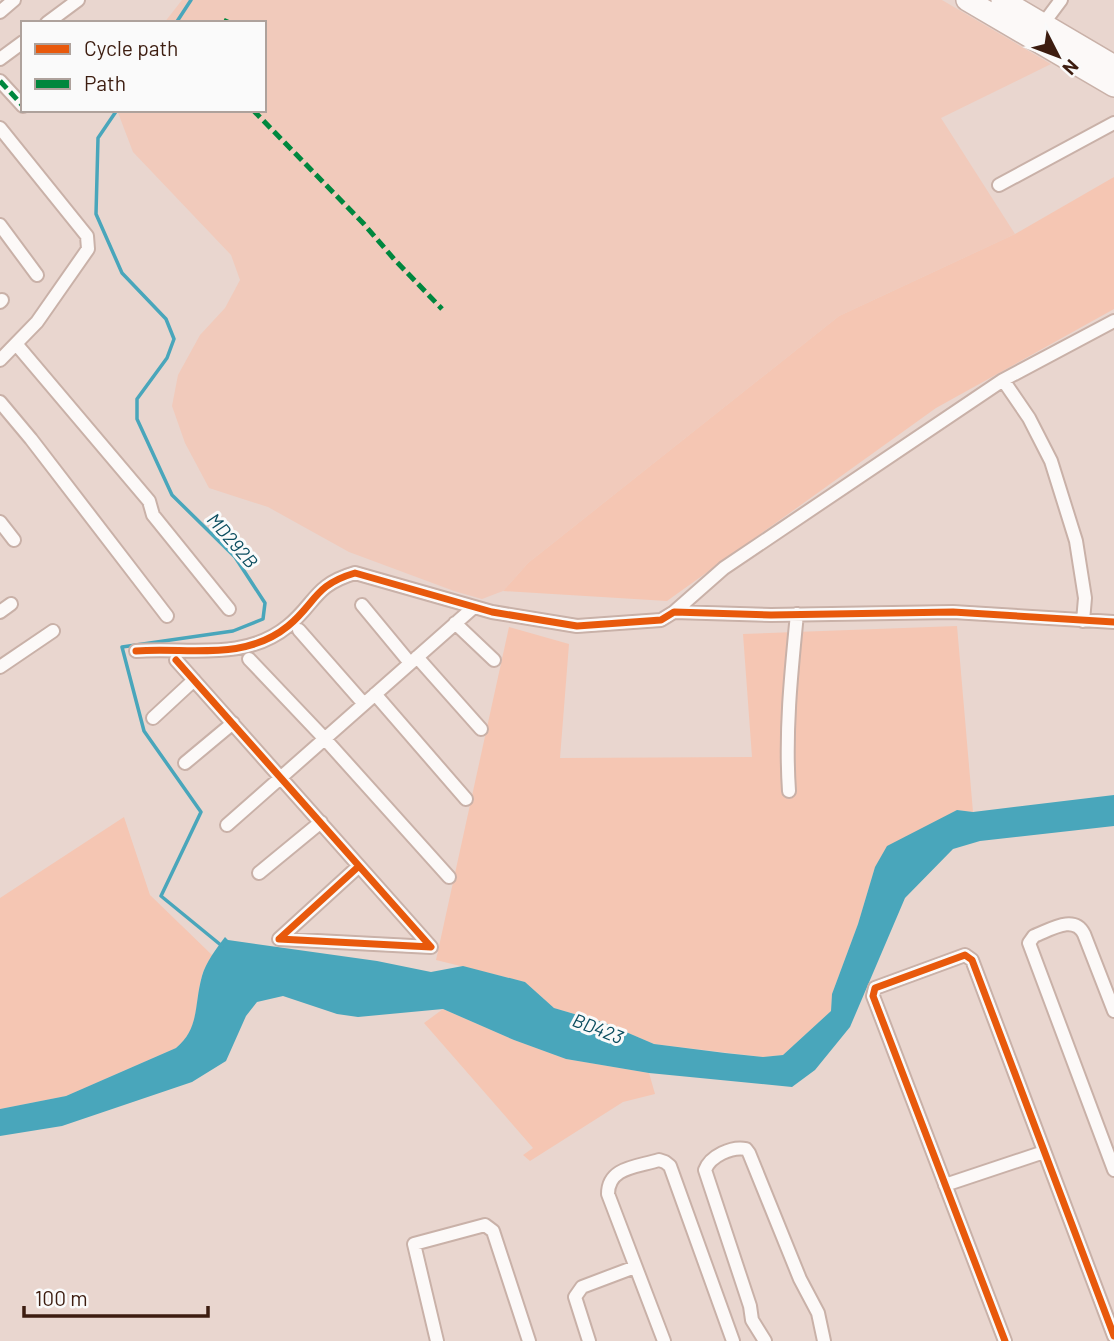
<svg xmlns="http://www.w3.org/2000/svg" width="1114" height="1341" font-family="Barlow,sans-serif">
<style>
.built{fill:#f1cabb}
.green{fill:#f5c6b3}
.water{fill:#49a6bb}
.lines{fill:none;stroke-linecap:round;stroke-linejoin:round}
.stream{stroke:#49a6bb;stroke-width:3.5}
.minor-casing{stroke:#c9b1a8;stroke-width:16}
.primary-casing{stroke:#c9b1a8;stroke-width:24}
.minor{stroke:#fcf9f8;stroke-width:12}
.primary{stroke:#fcf9f8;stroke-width:21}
.quiet{stroke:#00873e;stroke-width:5;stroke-dasharray:10 5;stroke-linecap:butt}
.cycleway-casing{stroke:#fafafa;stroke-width:11}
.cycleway{stroke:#e8590c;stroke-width:7}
.labels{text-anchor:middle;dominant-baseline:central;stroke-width:6;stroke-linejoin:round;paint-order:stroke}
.water-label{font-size:19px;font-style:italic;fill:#0b4d5f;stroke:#fafafa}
</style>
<rect width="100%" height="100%" fill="#e9d6cf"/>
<path class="built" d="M182,0H942L1051,64L941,118L1015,234L839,316L528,563L503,591L482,599L454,591L349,552L268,507L209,488L185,443L172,406L178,375L200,335L225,308L240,280L231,255L133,152L117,110H264V23H164Z"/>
<path class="green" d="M1114,177V309L936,408L667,601L503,591L528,563L839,316L1015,234Z
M957,626L973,812L957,810L875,867L858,924L832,994L831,1011L783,1055L763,1057L654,1044L605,1023L554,1008L525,982L436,960L509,627L569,644L560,758L752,757L743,634Z
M124,817L150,895L212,955C209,961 204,968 202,975C194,1004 201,1027 176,1048L66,1096L0,1109V898Z
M443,1009L514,1040L566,1059L649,1073L655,1094L623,1102L530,1161L523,1155L533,1148L424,1023Z"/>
<path class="water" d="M1114,795V826L980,841L953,849L905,898L850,1027L815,1070L792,1087L649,1073L566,1059L514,1040L443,1009L358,1017L337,1014L283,996L257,1002L246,1016L226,1061L192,1082L62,1126L0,1136V1109L66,1096L176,1048C200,1028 194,1004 202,976C206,962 216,949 225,937L228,940L377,961L431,972L463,966L525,982L554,1008L605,1023L654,1044L725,1053L763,1057L783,1055L831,1011L832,994L858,924L875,867L887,846L957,810L973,812Z"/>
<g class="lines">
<path class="stream" d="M176,23L191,0
M117,110L98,138L96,214L122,273L166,319L174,339L167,358L137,399V419L172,495L235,557L265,603L263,619L233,631L122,647L144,731L201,812L161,896L222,946"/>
<defs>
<path id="minor" d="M0,12L14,0
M47,23L78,0
M1043,24L1061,0
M0,59L23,42
M0,81L23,106
M0,128L87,236L88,249L37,322L0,360
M999,185L1114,123
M0,225L37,275
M0,302L2,300
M17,345L149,501L153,515L229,609
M1003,380L1029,418L1051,461L1076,541L1085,598L1083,621
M0,402L31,439L167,616
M0,522L14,540
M362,605L410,663
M0,612L11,604
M674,612L724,568L1003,380L1114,321
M455,623L494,660
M299,630L364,704
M136,651C188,647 244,662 288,626C316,603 314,585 355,573L492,612L577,626L661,620L674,612L771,615L953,612L1114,622
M417,657L481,729
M249,659L325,739L449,877
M176,660L431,947L279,939L359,866
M0,667L53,631
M375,694L466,799
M153,718L194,680
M185,763L233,723
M789,791C785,732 791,674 797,614
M227,825L474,607
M259,873L321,822
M1114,1011L1084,934C1074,914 1050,930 1034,936L1029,943L1114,1170
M945,1185L1044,1152
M437,1341L414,1244L485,1225L493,1231L529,1341
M589,1341L575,1297L582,1287L635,1267
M664,1341L608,1194C608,1167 637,1167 659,1160L665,1162L670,1166L733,1341
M765,1341L752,1320L750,1306L705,1170C710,1156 732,1146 746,1149L749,1153L800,1279L818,1313L824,1341
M1005,1341L873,996L875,988L965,955L972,960L1114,1336"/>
<path id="primary" d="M967,0L1114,86
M1002,0L1114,66"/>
</defs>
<use href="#minor" class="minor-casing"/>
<use href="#primary" class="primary-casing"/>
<use href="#minor" class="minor"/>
<use href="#primary" class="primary"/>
<path class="quiet" d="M225,23L227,19
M0,81L23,106
M253,110L363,223L394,259L442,309"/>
<defs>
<path id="cycleway" d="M136,651C188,647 244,662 288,626C316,603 314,585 355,573L492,612L577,626L661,620L674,612L771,615L953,612L1114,622
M176,660L431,947L279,939L359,866
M1005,1341L873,996L875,988L965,955L972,960L1114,1336"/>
</defs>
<use href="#cycleway" class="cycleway-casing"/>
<use href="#cycleway" class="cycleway"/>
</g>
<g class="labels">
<g class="water-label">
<text transform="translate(233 540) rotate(49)">MD292B</text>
<text transform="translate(598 1028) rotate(21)">BD423</text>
</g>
</g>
<rect x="21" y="21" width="245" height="91" fill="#fafafa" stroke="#aea29c" stroke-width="2"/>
<rect x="35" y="44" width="35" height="10" fill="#e8590c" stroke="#aea29c" stroke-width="2"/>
<text x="84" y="56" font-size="21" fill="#3d1d10">Cycle path</text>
<rect x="35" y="79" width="35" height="10" fill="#00873e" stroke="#aea29c" stroke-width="2"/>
<text x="84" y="91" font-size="21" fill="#3d1d10">Path</text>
<g transform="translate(1058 56) rotate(132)" stroke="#fafafa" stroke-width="5" paint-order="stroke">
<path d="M0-5L12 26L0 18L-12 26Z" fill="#3d1d10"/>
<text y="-10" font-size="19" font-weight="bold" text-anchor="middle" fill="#3d1d10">N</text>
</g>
<path d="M24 1306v10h184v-10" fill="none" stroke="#3d1d10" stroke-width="3.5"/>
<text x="35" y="1306" font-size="21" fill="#3d1d10" stroke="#fafafa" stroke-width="5" paint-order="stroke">100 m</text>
</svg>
